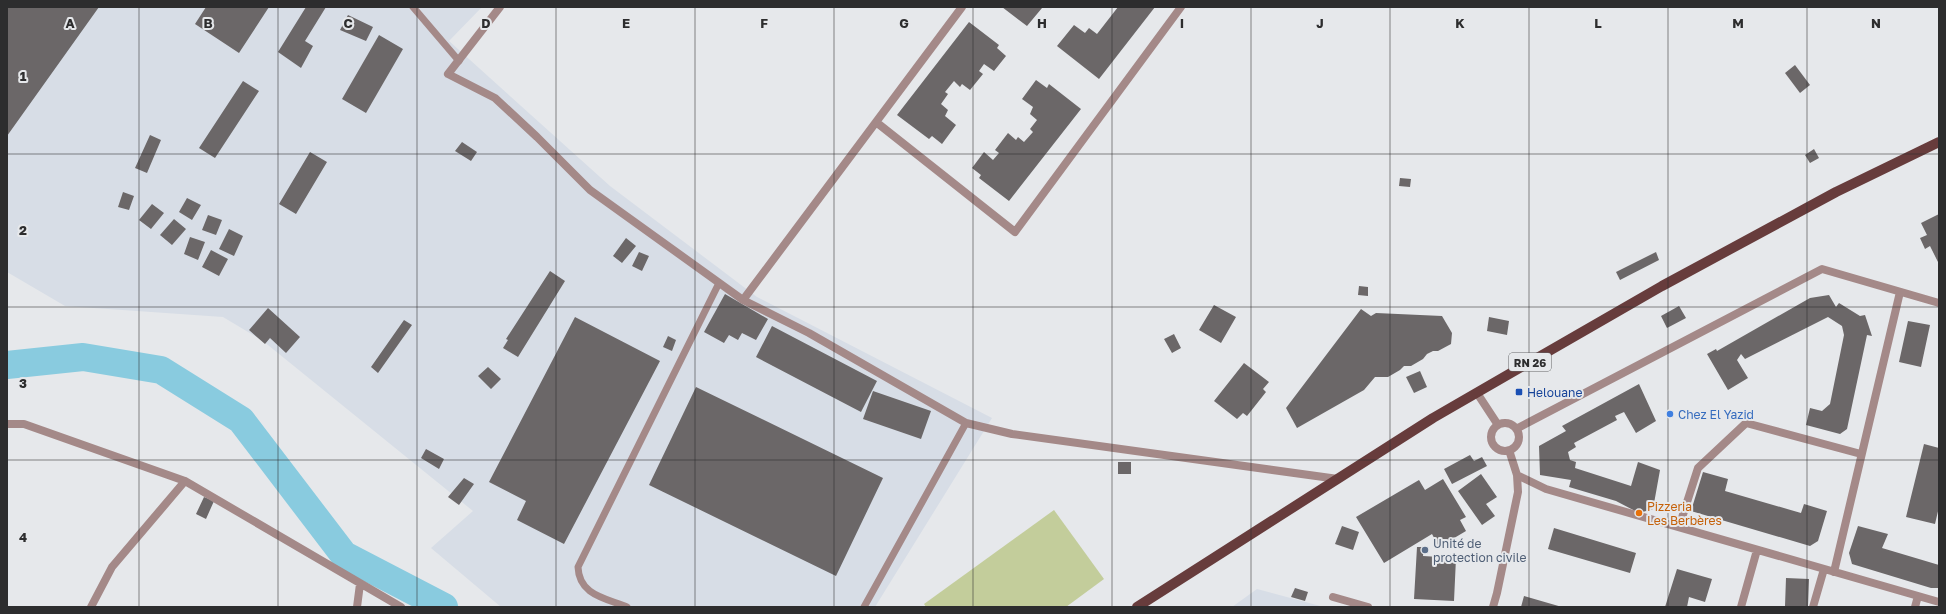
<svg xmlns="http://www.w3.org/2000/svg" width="1946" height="614" font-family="'Golos Text',sans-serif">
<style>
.built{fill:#d7dde6}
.green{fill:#c3cd9b}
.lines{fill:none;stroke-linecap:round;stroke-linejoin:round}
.river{stroke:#89cbdf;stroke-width:28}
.building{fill:#6b6768}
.service{stroke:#a48988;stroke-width:7}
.minor{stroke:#a48988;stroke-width:8}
.primary{stroke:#673c3c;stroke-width:10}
.grid{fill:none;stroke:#2d2d2e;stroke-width:1;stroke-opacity:0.55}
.transit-dot{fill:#1a4fb4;stroke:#e6e8eb;stroke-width:1.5}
.shop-dot{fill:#3f7fe0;stroke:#e6e8eb;stroke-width:1.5}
.food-dot{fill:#e8710a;stroke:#e6e8eb;stroke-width:1.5}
.service-dot{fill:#5c6f8a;stroke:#e6e8eb;stroke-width:1.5}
.labels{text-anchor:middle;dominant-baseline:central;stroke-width:4;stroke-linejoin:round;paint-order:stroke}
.shield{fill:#e6e8eb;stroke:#646567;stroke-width:1}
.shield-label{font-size:11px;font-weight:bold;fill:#2d2d2e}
.transit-label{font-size:12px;fill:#164399;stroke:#e6e8eb;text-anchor:start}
.shop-label{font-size:12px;fill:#366cbe;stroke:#e6e8eb;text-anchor:start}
.food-label{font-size:12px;fill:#c56008;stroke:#e6e8eb;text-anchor:start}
.service-label{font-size:12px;fill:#4e5e75;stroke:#e6e8eb;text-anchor:start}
.grid-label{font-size:13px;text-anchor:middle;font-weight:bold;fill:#2d2d2e;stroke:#e6e8eb;stroke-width:4;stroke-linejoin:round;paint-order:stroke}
</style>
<rect width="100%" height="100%" fill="#e6e8eb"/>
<path class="built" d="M7,7H482L449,41L610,186L757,297L992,418L875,607H501L431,548L473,511L263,341L223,317L65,306L7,272Z
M1257,589L1324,607H1232Z"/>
<path class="green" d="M1054,510L1104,579L1066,607H926L924,604Z"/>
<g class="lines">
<path class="river" d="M7,365L83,357L161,370L241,420L344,555L444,607"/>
</g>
<path class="building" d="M7,7H99L7,136Z
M206,7H269L239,53L195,24Z
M306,7H326L305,41L313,46L301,68L278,52Z
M1002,7H1041L1042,8L1027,26Z
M1118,7H1155L1099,79L1057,46L1074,25L1085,33L1089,28L1097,34Z
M348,15L373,27L366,41L340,30Z
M969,22L999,45L997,48L1006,56L994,71L984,64L979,71L983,74L970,90L962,84L960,87L954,81L945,92L948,94L941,104L948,110L945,116L956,125L942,144L932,136L929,139L897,115Z
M379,35L403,49L366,113L342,99Z
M1795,65L1810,85L1800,93L1785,73Z
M1036,80L1047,88L1049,84L1081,109L1009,201L979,178L981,175L972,168L984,152L993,160L999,153L995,150L1008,133L1016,140L1018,137L1024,142L1033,132L1030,129L1037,120L1030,114L1033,107L1022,99Z
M243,81L259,91L215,158L199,148Z
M150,135L161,140L147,173L135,168Z
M462,142L477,152L471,161L455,151Z
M1814,149L1819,158L1810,163L1805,155Z
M310,152L327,162L296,214L279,204Z
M1400,178L1411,179L1410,187L1399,186Z
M123,192L134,196L129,210L118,207Z
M187,198L201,205L192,220L179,212Z
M152,204L164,213L151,229L139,220Z
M1939,214V264L1930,246L1925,249L1920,238L1927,235L1921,223Z
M208,215L222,220L216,235L202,230Z
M174,219L186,229L172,245L160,235Z
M229,229L243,236L234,256L219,249Z
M190,237L205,242L198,260L184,254Z
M626,238L636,246L622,263L613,256Z
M211,250L228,259L219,276L202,267Z
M639,252L649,256L642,271L632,266Z
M1656,252L1659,260L1620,280L1616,272Z
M550,271L565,281L518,357L503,348L508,340L506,339Z
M1359,286L1368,287V296L1358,295Z
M725,294L768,319L756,340L742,333L738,340L729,335L724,343L704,332Z
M1829,295L1836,307L1839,303L1860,316L1865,315L1872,336L1867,335L1847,429L1840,434L1806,425L1810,408L1822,411L1830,404L1844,335L1842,326L1828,317L1745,359L1741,354L1737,360L1748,378L1728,390L1707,354L1716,349L1717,351L1810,298Z
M1214,305L1236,317L1221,343L1199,330Z
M1679,306L1686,318L1667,328L1661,316Z
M268,308L300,337L286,353L270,338L265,344L249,330Z
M1361,309L1371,316L1376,313L1442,316L1452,333L1451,344L1438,351H1433L1427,354L1423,359L1411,366H1404L1400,370L1388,377H1375L1364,390L1297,428L1286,408Z
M575,317L660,361L564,544L517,520L526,501L489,482Z
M1489,317L1509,321L1507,335L1487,331Z
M404,320L412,325L378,373L371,367Z
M1908,321L1930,325L1921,367L1899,362Z
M772,326L877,381L861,412L756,357Z
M1174,334L1181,348L1172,353L1164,339Z
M668,336L676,340L672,351L663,347Z
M1244,363L1269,382L1263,389L1266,392L1247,416L1243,413L1237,419L1214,401Z
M488,367L501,379L491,389L478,376Z
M1420,371L1427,387L1414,393L1406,377Z
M1639,384L1656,421L1636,433L1624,412L1615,416L1617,420L1574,443L1576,447L1568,452L1570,460L1576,462L1575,468L1631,486L1638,462L1660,470L1653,509L1639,513L1616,501L1569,487L1571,480L1540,475L1539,446L1566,431L1562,426Z
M696,387L883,478L836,576L649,485Z
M873,391L931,411L921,439L863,419Z
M1924,444L1939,448V507L1935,524L1906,517Z
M426,449L444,459L439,469L421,458Z
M1470,455L1474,461L1482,457L1487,466L1452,484L1444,469Z
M1118,462H1131V474H1118Z
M1703,472L1728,479L1725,491L1801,513L1804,504L1827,511L1818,541L1810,546L1691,511Z
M1481,474L1497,497L1486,504L1495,516L1482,525L1458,491Z
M464,478L474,484L459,505L448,497Z
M1443,479L1466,517L1460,520L1466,531L1439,547L1432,534L1384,563L1356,517L1419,480L1425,490Z
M204,497L214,501L206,519L196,514Z
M1342,526L1359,532L1353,550L1335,544Z
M1858,526L1888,534L1882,548L1939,565V588H1931L1852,564L1849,553Z
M1554,528L1636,553L1630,573L1548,549Z
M1417,547H1424L1423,556L1456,558L1454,601L1414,599Z
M1677,569L1712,579L1705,602L1689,597L1687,607H1665Z
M1786,578L1809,579L1808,606H1785Z
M1295,588L1308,592L1305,601L1291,597Z
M1524,596L1562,607H1521Z"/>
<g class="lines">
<path class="service" d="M413,7L459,61
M627,607C605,598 579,595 578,567L719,283
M864,607L966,423"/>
<path class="minor" d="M500,7L448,74L495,98L537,137L590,190L743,300L809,333L966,423L1012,434L1338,479
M876,122L1015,232L1181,7
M743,300L962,7
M1477,393L1498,425
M1491 437a14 14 0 1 1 28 0a14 14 0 1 1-28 0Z
M7,424H24L185,481L401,607
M1516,429L1822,269L1939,303
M1509,450L1517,475L1546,489L1939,602
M1679,527L1698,468L1746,423L1861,454
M1834,572L1900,292
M1333,597L1368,607
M91,607L112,567L185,481
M357,607L360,584
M1493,607L1497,593L1518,492L1517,475
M1741,607L1757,550
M1813,607L1824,569
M1915,607L1918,596"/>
<path class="primary" d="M1137,607L1433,418L1537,358L1662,286L1836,192L1939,142"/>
</g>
<path class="grid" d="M139,7V607M278,7V607M417,7V607M556,7V607M695,7V607M834,7V607M973,7V607M1112,7V607M1251,7V607M1390,7V607M1529,7V607M1668,7V607M1807,7V607M7,154H1939M7,307H1939M7,460H1939"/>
<rect class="transit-dot" x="1515" y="388" width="8" height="8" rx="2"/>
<circle class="shop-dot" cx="1670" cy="414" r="4"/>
<circle class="food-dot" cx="1639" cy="513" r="4"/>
<circle class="service-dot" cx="1425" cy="550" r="4"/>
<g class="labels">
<rect class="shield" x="1509" y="353" width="42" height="18" rx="3"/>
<g class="shield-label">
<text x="1530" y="362">RN 26</text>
</g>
<g class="transit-label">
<text x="1527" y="392">Helouane</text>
</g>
<g class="shop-label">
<text x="1678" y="414">Chez El Yazid</text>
</g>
<g class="food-label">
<text x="1647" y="506">Pizzeria<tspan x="1647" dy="14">Les Berbères</tspan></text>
</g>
<g class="service-label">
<text x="1433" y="543">Unité de<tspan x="1433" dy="14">protection civile</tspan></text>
</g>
</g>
<g class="grid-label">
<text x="70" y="28">A</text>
<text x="208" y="28">B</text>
<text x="348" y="28">C</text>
<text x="486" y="28">D</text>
<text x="626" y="28">E</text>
<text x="764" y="28">F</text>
<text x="904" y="28">G</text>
<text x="1042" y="28">H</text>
<text x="1182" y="28">I</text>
<text x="1320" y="28">J</text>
<text x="1460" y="28">K</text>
<text x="1598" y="28">L</text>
<text x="1738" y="28">M</text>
<text x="1876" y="28">N</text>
<text x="23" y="81">1</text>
<text x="23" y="235">2</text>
<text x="23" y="388">3</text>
<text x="23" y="542">4</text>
</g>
<rect width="1946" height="614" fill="none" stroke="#2d2d2e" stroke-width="16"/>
</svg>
